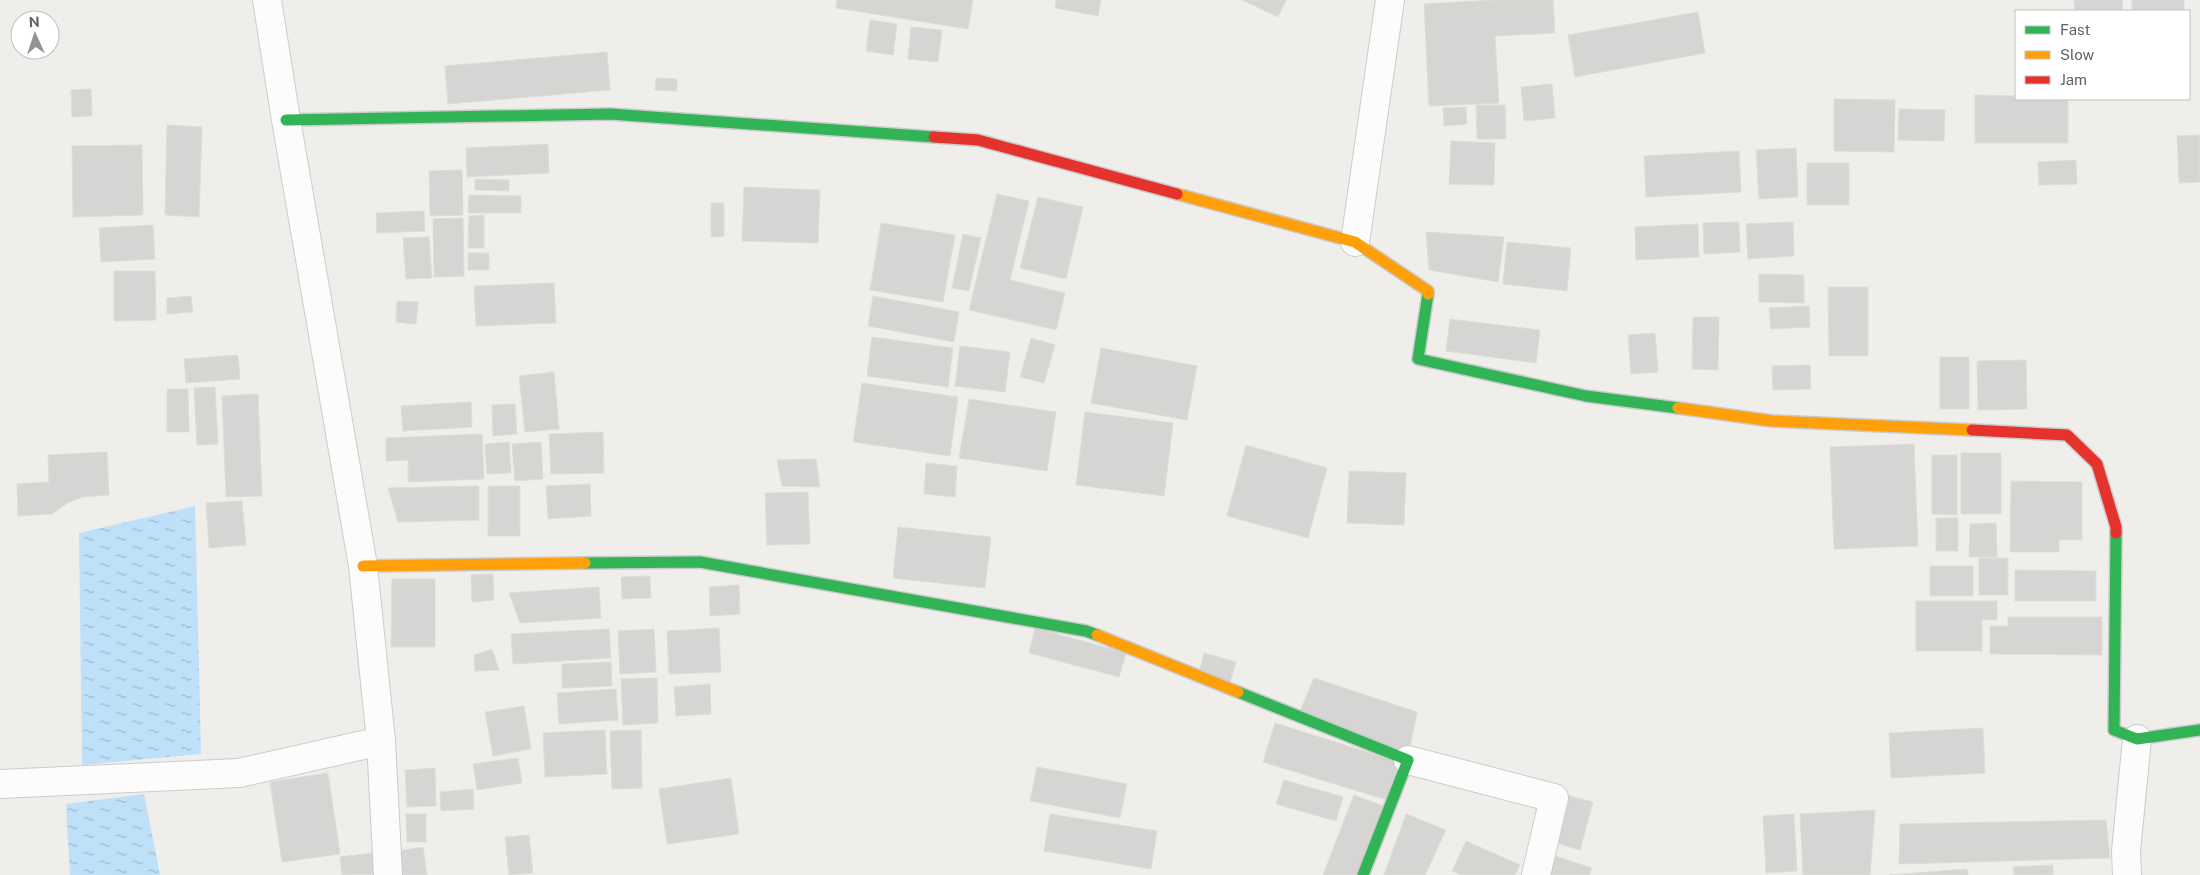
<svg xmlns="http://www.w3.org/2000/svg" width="2200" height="875" font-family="'Public Sans',sans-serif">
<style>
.water{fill:url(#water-ripples)}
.building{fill:#d6d5d3;stroke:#deddd9}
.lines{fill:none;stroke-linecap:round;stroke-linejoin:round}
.street-casing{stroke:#cbcccc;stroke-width:30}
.fast-casing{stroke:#cacacb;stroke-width:14}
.slow-casing{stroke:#cacacb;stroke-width:14}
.jam-casing{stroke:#cacacb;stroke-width:14}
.street{stroke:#fdfcfc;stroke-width:28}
.fast{stroke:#30b455;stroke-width:11}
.slow{stroke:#ff9f0a;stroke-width:11}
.jam{stroke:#e5322d;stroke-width:11}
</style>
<defs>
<pattern id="water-ripples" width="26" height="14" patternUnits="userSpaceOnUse" patternTransform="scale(1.25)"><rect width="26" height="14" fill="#bfe0f9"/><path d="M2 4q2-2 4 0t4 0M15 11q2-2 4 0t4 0" fill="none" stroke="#9eb9cd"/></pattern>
</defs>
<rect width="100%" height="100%" fill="#efeeea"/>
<path class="water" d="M195,506L201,754L82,765L79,533Z
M144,794L160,875H70L66,804Z"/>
<path class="building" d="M837,0H973L968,29L836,8Z
M1056,0H1101L1098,16L1055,8Z
M1242,0H1286L1278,17Z
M1492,0H1553L1555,33L1495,36L1499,103L1429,106L1424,4Z
M2074,0H2122L2123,11H2075Z
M2132,0H2184V11H2132Z
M1698,12L1705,53L1575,77L1568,35Z
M870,20L897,24L893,55L866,51Z
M911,27L942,30L938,62L908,59Z
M607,52L610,90L448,104L445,66Z
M656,78L677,79V91L655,90Z
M1552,84L1555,118L1524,121L1521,87Z
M91,89L92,116L72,117L71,90Z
M1975,95L2016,96V99H2068V143H1975Z
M1834,99L1895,100L1894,152L1834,151Z
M1476,105H1505L1506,139H1477Z
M1466,107L1467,124L1444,126L1443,108Z
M1899,109L1945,110L1944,141L1898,140Z
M167,125L202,127L199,217L165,215Z
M2200,135V182L2179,183L2177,136Z
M1451,141L1495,143L1494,185L1449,184Z
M548,144L549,173L467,177L466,148Z
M142,145L143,215L73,217L72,146Z
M1796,148L1798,197L1759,199L1756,150Z
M1739,151L1741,192L1646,197L1644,156Z
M2076,160L2077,184L2039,185L2038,162Z
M1807,163H1849V205H1807Z
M462,170L463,215L430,216L429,171Z
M475,179L509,180V191L475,190Z
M744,187L820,190L818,243L742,241Z
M997,194L1029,201L1010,280L1065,293L1056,330L969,310Z
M469,195L521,196V213H468Z
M1038,197L1083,207L1066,279L1020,268Z
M711,203H724V236L711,237Z
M424,211L425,231L377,233L376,213Z
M484,215V248H468L469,216Z
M463,218L464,276L434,277L433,219Z
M1739,222L1740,252L1704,254L1703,223Z
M1793,222L1794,256L1748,259L1746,224Z
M881,223L955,235L943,302L870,290Z
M1698,224L1699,257L1636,260L1635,227Z
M153,225L155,259L101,262L99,228Z
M1426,232L1504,237L1498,282L1429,270Z
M963,234L981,238L969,291L952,288Z
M429,237L432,278L406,279L403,238Z
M1507,242L1571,248L1567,291L1503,284Z
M468,253H489V270H468Z
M114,271H155L156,320L114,321Z
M1759,274L1804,275V303L1759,302Z
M554,283L556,323L476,326L474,286Z
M1828,287H1868V356H1829Z
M191,296L193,312L167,314V298Z
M873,296L959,312L954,342L868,326Z
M397,301L418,302L416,324L396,322Z
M1809,306L1810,327L1771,329L1769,308Z
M1693,317H1719L1718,370L1692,369Z
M1450,319L1540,330L1536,363L1446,351Z
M1655,333L1658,372L1631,374L1628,335Z
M872,337L953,348L948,387L867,376Z
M1031,338L1055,345L1044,383L1020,377Z
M960,346L1010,352L1005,392L955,386Z
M1101,348L1197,366L1187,420L1091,403Z
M238,355L240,379L186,383L184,359Z
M1940,357H1969V409H1940Z
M2026,360L2027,409L1978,410L1977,361Z
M1810,365L1811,389L1773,390L1772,366Z
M554,372L559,429L525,432L519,376Z
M862,383L958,397L950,456L853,442Z
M215,387L218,444L197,445L194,388Z
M167,389H188L189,432H167Z
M258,394L262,496L226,497L222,396Z
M969,399L1056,412L1047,471L959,458Z
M471,402L472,427L403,431L401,406Z
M515,404L517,434L493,436L492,405Z
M1085,412L1173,423L1164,496L1076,485Z
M603,432L604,473L551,474L549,434Z
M482,434L484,479L408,482V460L386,461V438Z
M509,442L511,473L487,474L485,444Z
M541,442L543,479L515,481L512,444Z
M1914,444L1918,546L1834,549L1830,447Z
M1246,445L1327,468L1308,538L1227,516Z
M107,452L109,495L83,497L69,502L52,514L18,516L17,484L49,482L48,455Z
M1961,453H2001V514H1961Z
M1932,455H1957V515L1932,514Z
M816,459L820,487L782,486L777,460Z
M926,463L957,466L955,497L924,494Z
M1349,471L1406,473L1404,525L1347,523Z
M2011,481L2082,482V540H2059V552H2010Z
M590,484L591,516L548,519L546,486Z
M479,486V520L398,522L388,488Z
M488,486H520V536H488Z
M808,492L810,544L767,545L765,493Z
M242,501L246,545L209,548L206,503Z
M1936,518H1958V551H1936Z
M1996,523L1997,557H1969L1970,524Z
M898,527L991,537L985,588L893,578Z
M1979,558H2008V595H1979Z
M1930,566H1973V596H1930Z
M2015,570L2096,571V601H2015Z
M493,574L494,600L472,602L471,575Z
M650,576L651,598L622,599L621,577Z
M392,579H435V647H391Z
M739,585L740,614L710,616L709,587Z
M599,587L601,618L520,623L509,593Z
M1916,601H1997V620H1982V651H1916Z
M2008,617H2102V655L1990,654V626H2008Z
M719,628L721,672L669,674L667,631Z
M1035,628L1126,653L1119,677L1029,653Z
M609,629L611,658L513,664L511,634Z
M654,629L656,672L620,674L618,631Z
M492,649L499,670L475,671L474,655Z
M1204,653L1236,662L1230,682L1199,673Z
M611,662L612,686L562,688V664Z
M657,678L658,723L623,725L621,679Z
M1314,678L1417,712L1409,753L1300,711Z
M710,684L711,714L676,716L674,687Z
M616,689L618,720L559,724L557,693Z
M524,706L531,749L493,756L485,712Z
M1275,723L1399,762L1387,800L1263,762Z
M1983,728L1985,773L1891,778L1889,733Z
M605,730L607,774L545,777L543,733Z
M641,730L642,788L612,789L610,731Z
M518,758L522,783L477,790L473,764Z
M1037,767L1127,784L1120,818L1030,801Z
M435,768L436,806L407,807L405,770Z
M328,773L340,854L282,862L270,782Z
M731,778L739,834L667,844L659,789Z
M1284,780L1343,797L1336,821L1276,804Z
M473,789L474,809L441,811L440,792Z
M1354,795L1383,806L1356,875H1323Z
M1566,795L1593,802L1580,850L1553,842Z
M1875,810L1870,875H1803L1800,814Z
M406,814H426V842H407Z
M1050,814L1157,831L1151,869L1044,851Z
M1406,814L1446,830L1425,875H1384Z
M1794,814L1797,871L1766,873L1763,816Z
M2106,820L2110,858L1899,864L1900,824Z
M529,835L533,873L509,875L505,837Z
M1466,841L1520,865L1515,875H1461L1452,871Z
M423,847L427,875H401L397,851Z
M380,852L382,874L342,875L340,857Z
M1553,855L1592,868L1589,875H1546Z
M2053,865V875H2014L2013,867Z
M1967,869L1968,875H1889Z"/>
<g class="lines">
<defs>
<path id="street" d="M1355,242L1390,0
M381,741L388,875
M1408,760L1554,798L1536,875
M0,784L239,773L381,741L363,566L286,120L267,0
M2127,875L2126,851L2137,739"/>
<path id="fast" d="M286,120L610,114L934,137
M1428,294L1418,359L1586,396L1678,408
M2116,533L2114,730L2137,739L2200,730
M585,563L700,562L1086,631L1097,635
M1238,692L1408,760L1363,875"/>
<path id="slow" d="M1177,194L1355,242L1428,291V294
M1678,408L1772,421L1972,430
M363,566L585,563
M1097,635L1238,692"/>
<path id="jam" d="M934,137L978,140L1177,194
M1972,430L2067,435L2097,464L2116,527V533"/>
</defs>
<use href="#street" class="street-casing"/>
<use href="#fast" class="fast-casing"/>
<use href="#slow" class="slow-casing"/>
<use href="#jam" class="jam-casing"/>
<use href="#street" class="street"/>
<use href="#fast" class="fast"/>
<use href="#slow" class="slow"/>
<use href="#jam" class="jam"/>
</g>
<rect x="2015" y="10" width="175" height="90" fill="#ffffff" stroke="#bfc1c3"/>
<rect x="2025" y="26" width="25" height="8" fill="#30b455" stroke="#bfc1c3"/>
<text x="2060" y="35" font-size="15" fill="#5f6368">Fast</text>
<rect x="2025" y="51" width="25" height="8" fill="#ff9f0a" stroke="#bfc1c3"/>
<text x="2060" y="60" font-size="15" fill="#5f6368">Slow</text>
<rect x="2025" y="76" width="25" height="8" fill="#e5322d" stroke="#bfc1c3"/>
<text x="2060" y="85" font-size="15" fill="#5f6368">Jam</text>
<g transform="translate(35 35) rotate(357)"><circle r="24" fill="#ffffff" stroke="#bfc1c3"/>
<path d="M0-4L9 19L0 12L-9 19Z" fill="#919496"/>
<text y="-8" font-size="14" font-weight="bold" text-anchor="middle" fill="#5f6368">N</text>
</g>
</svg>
